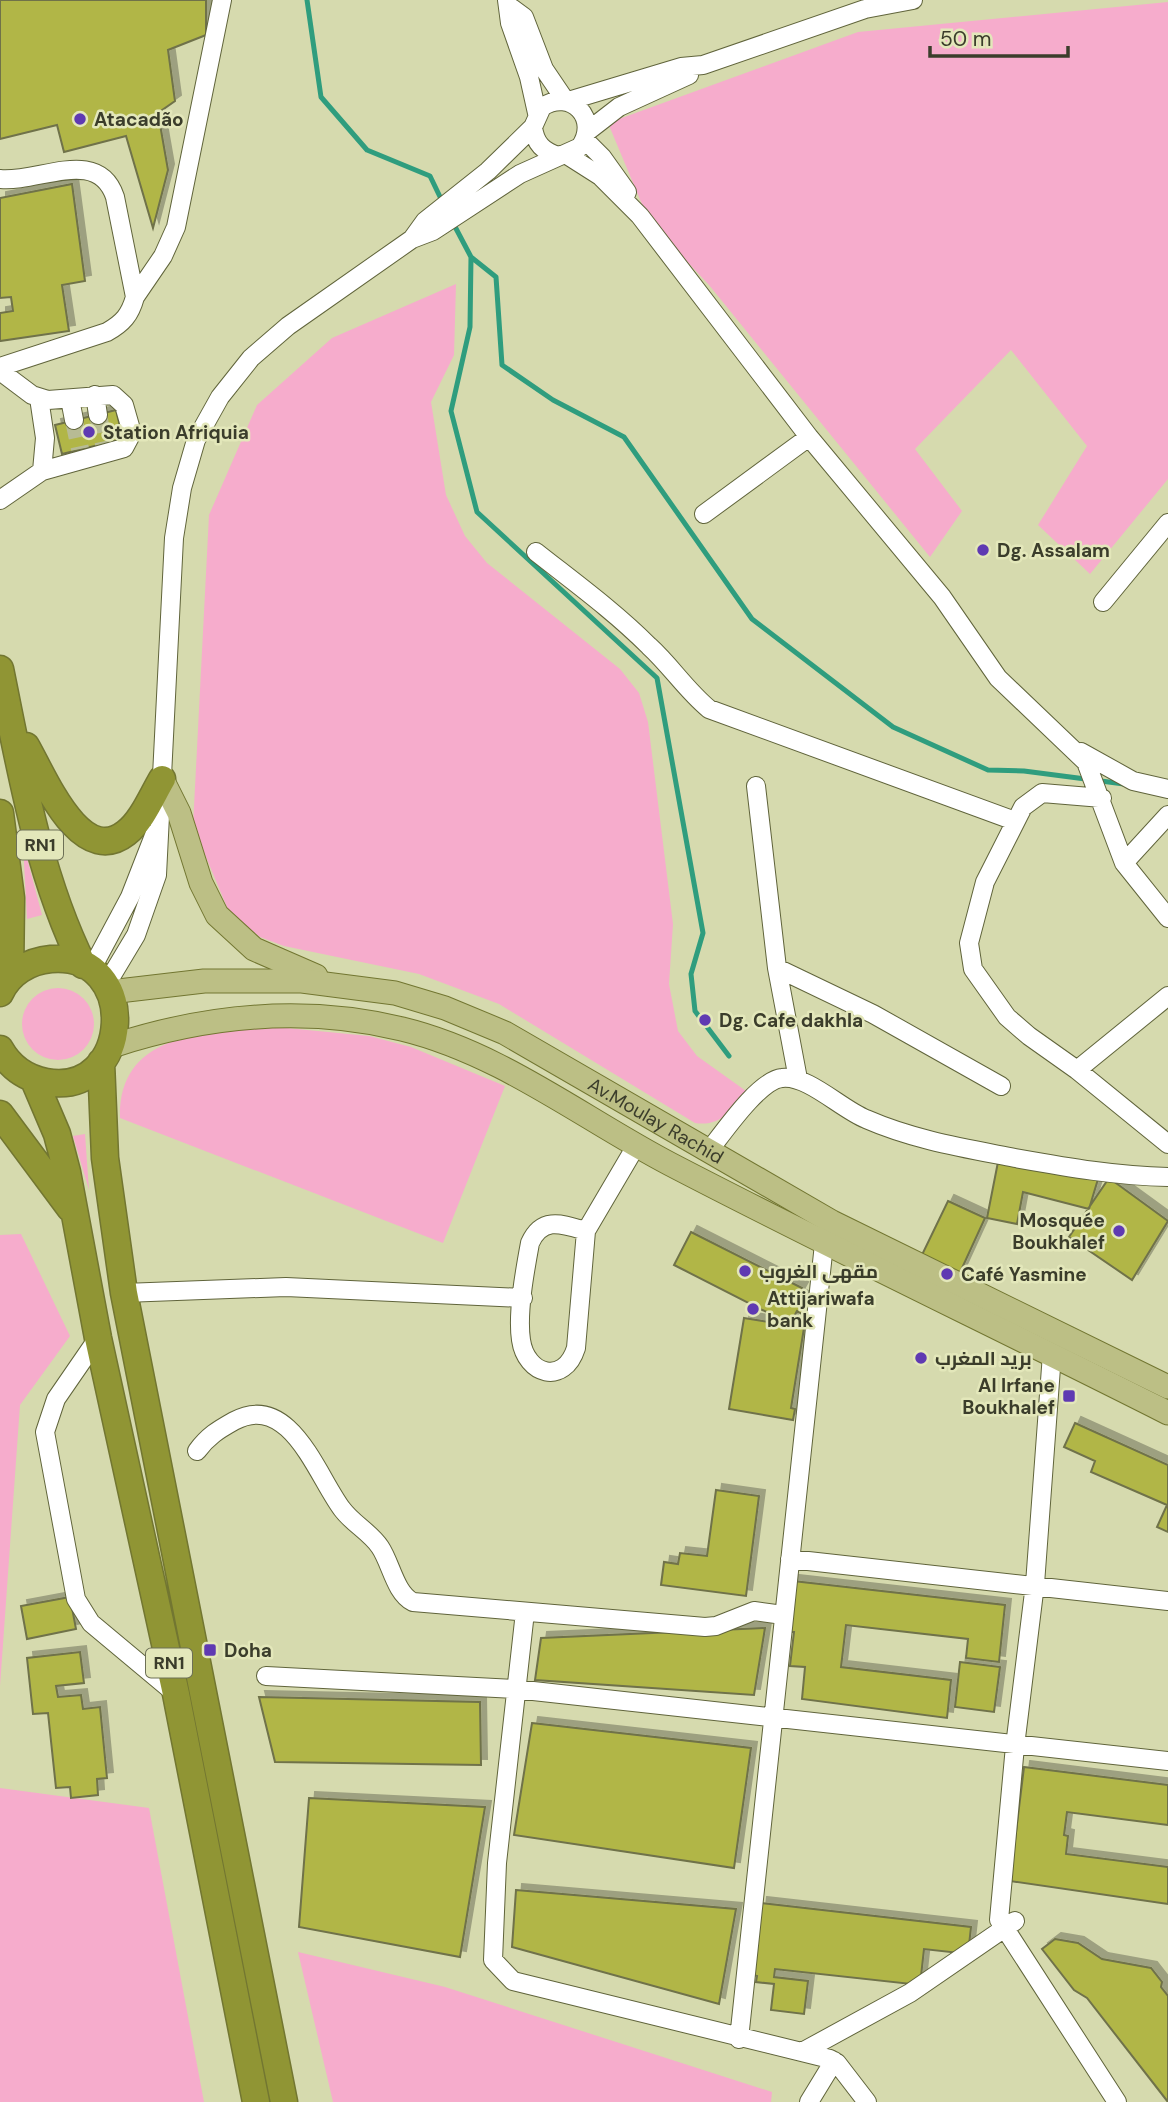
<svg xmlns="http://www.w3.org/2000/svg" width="1168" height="2102" font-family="'DM Sans',Cairo,sans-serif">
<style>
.green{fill:#f6accc}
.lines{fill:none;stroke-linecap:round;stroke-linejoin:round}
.stream{stroke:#2f9d7e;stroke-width:5}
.building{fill:#b1b646;stroke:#6f724a;stroke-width:2;filter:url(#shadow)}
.minor-tunnel{stroke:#b7bb94;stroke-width:18;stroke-dasharray:18 9;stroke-linecap:butt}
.minor-casing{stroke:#60643b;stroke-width:20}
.major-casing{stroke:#727631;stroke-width:25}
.highway-casing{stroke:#727631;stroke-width:29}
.minor{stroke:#fff;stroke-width:18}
.major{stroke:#bcbf85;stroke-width:23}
.highway{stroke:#909534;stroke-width:26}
.poi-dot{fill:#5f3ab2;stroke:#e3e7ba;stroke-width:2.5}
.labels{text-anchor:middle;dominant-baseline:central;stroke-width:5;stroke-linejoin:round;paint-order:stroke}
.shield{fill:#e3e7ba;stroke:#6d7056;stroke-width:2}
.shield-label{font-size:18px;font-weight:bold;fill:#3b3d2b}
.poi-label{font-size:19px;font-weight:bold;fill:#3b3d2b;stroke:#e3e7ba;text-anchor:start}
.street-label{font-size:19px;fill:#3b3d2b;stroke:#e3e7ba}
</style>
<defs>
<filter id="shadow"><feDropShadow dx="6" dy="-6" stdDeviation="0" flood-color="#0004"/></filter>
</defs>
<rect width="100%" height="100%" fill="#d6daae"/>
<path class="green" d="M1168,2V479L1090,574L1038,525L1087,446L1011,350L915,449L962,511L930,557L709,285L649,221L608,123L858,32Z
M456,284L454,355L431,402L446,495L465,536L487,563L620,669L639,693L648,722L673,924L669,984L678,1031L697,1056L746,1091C733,1110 720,1127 695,1123L499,1004L419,974L284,946L260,937L229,912L193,826L209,515L257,405L332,338Z
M23,843L42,915L27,919Z
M22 1024a36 36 0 1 1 72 0a36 36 0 1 1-72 0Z
M266,1026L369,1036L411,1047L505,1086L443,1243L120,1118C118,1034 202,1033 266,1026Z
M85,1134L89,1190L73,1136Z
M21,1234L70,1336L20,1405L0,1686V1235Z
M0,1788L149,1808L204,2102H0Z
M298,1952L445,1987L772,2092L771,2102H333Z"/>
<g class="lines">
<path class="stream" d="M307,0L321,97L367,150L430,176L443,203
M452,221L471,257L470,327L451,411L477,512L657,678L703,933L691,974L695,1011L729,1056
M471,257L496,277L502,365L553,400L624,437L752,619L893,727L988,770L1024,771L1124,784"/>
</g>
<path class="building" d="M0,0H206V35L168,50L175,101L158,113L168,170L153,228L126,136L64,152L57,125L0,139Z
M72,184L85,281L62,285L69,331L0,341V313L13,311L11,297L0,298V198Z
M116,410L123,439L62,454L55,425Z
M998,1162L1098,1179L1089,1209L1023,1192L1017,1224L987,1218Z
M1109,1178L1168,1221L1132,1280L1069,1237Z
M948,1201L985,1218L957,1279L919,1261Z
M691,1232L802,1288L798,1295L809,1300L802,1314L797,1311L790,1324L674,1265Z
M744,1318L804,1328L791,1408L795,1409L793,1420L729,1409Z
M1075,1423L1168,1465V1532L1157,1527L1167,1505L1091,1472L1095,1461L1064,1447Z
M716,1490L759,1496L746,1596L661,1585L664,1562L678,1564L680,1553L707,1556Z
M793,1581L1005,1605L999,1662L966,1658L968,1639L846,1625L841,1667L951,1680L947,1718L802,1699L805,1667L790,1666L794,1632H787Z
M70,1597L76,1629L27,1639L21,1606Z
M765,1628L754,1695L535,1680L541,1638Z
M80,1652L84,1683L56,1686L58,1697L81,1695L83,1709L100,1707L107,1778L97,1779L98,1795L71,1798L70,1787L56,1788L48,1713L33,1714L27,1658Z
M960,1662L1000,1667L994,1712L955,1707Z
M259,1697L480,1702L481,1765L275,1762Z
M532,1723L751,1748L734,1868L514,1835Z
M1024,1767L1168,1785V1825L1067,1812L1064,1835L1068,1836L1066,1854L1168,1867V1904L1010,1881Z
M309,1798L485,1807L460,1957L299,1927Z
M516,1890L736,1909L719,2004L512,1947Z
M761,1903L971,1927L968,1954L924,1949L920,1985L775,1969L774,1977L808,1981L804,2014L771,2010L774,1984L756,1982L757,1976L753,1975Z
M1055,1939L1078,1943L1102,1959L1151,1968L1162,1982L1161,1987L1168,1996V2102L1087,1998L1074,1990L1042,1949Z"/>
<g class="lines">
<path class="minor-tunnel" d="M98,415L104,444
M74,420L80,449"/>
<defs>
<path id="minor" d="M507,0L510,23L529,77L537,113
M509,6L524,17L544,69L565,100
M568,101L681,67L703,65L865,9L913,0
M588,131L619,107L689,75
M585,140L602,157L627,192
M567,155L600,176L640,216L809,437L942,597L998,678L1086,762L1124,863L1168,918
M0,179C39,183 98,146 115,197L135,297C130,315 123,323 107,332L0,367
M412,239L433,231L520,174L580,147C600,119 571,88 542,107L533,127C535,143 543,152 559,156
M135,297L163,256L176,227L222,0
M0,371L32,395L48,400L113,395L124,405L132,433L124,448L42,471L0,500
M95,395L98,415
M39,398L45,438L42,471
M70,399L74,420
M704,514L809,437
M536,552C574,582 614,611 649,646C671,666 686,690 709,709L1015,821
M1103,602L1168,523
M1081,752L1133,781L1168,789
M756,786L777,968L798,1079
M1102,798L1042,793L1023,807L985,882L969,943L973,969L1007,1017L1029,1036L1077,1070L1168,1144
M1124,863L1168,815
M777,968L873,1014L1001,1086
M91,970L130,897L155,833
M106,985L136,935L157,875L174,538L182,488L196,440L220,397L251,358L288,326L412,239L425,221L488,171L533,127
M1077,1070L1168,996
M708,1152C723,1133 759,1080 782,1078C808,1075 841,1109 866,1119C914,1140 964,1148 1015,1158C1066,1167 1116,1176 1168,1177
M586,1231C562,1224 542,1216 530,1243C525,1270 517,1313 521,1340C526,1375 564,1386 576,1348L586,1231L636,1146
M124,1293L286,1287L523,1298
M98,1338L56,1399L45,1432L76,1599L91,1623L176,1694
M197,1451C208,1436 218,1430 234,1421C290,1391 317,1476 342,1509C353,1524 370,1532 380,1547C391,1563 395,1593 413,1602L705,1627L716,1626L754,1611L783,1615
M790,1559L1168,1601
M525,1612L497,1863L493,1960L513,1981L830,2059L837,2063L867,2102
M266,1676L515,1689L1168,1761
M999,1920L1015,1746L1035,1584L1052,1354
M1006,1930L1117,2102
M739,2039L824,1244L828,1232
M802,2052L910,1993L1015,1921
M809,2102L834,2061"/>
<g id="major">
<path d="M162,779L179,813L201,883L217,915L254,949L316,976"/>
<path id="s1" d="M110,992L204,981H302L395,993L445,1008L505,1033L832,1222L1168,1387"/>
<path d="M112,1046C207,1015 303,1005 402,1029C501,1053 582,1118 670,1164C835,1250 1002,1329 1168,1413"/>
</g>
<path id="highway" d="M0,669C20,767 38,875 83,965
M26,746C43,775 80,869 126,833C142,821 152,796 162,779
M0,813L11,898L10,978
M0,993C9,973 29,961 51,959C141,951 133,1098 46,1082C26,1078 10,1067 0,1049
M101,1062L105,1158L124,1293L284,2102
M34,1080L57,1134L67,1172L98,1338L176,1694L256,2102
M0,1114L70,1208"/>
</defs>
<use href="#minor" class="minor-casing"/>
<use href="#major" class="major-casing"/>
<use href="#highway" class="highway-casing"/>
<use href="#minor" class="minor"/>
<use href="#major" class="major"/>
<use href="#highway" class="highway"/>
</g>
<g class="poi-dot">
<circle cx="80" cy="119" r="7"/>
<circle cx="89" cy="432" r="7"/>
<circle cx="983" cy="550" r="7"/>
<circle cx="705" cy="1020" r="7"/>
<circle cx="1119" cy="1231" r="7"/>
<circle cx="745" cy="1271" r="7"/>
<circle cx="947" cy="1274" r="7"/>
<circle cx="753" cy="1309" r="7"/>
<circle cx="921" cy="1358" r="7"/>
<rect x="1062" y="1389" width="14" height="14" rx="3.5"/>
<rect x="203" y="1643" width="14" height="14" rx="3.5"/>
</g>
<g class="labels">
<g class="shield">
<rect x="17" y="830.5" width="46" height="29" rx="5"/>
<rect x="146" y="1648.5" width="46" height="29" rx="5"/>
</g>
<g class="shield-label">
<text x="40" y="845">RN1</text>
<text x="169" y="1663">RN1</text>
</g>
<g class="poi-label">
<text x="94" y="119">Atacadão</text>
<text x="103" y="432">Station Afriquia</text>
<text x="997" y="550">Dg. Assalam</text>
<text x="719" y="1020">Dg. Cafe dakhla</text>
<text x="1105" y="1220" text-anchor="end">Mosquée<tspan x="1105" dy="22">Boukhalef</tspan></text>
<text x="759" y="1271">مقهى الغروب</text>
<text x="961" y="1274">Café Yasmine</text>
<text x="767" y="1298">Attijariwafa<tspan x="767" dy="22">bank</tspan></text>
<text x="935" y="1358">بريد المغرب</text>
<text x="1055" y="1385" text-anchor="end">Al Irfane<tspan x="1055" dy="22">Boukhalef</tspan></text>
<text x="224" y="1650">Doha</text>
</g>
<g class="street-label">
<text stroke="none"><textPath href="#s1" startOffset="578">Av.Moulay Rachid</textPath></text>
</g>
</g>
<path d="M930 46v10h138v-10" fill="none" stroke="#3b3d2b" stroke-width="3.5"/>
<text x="940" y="46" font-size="21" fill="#3b3d2b" stroke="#e3e7ba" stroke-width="5" paint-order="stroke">50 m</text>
</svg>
